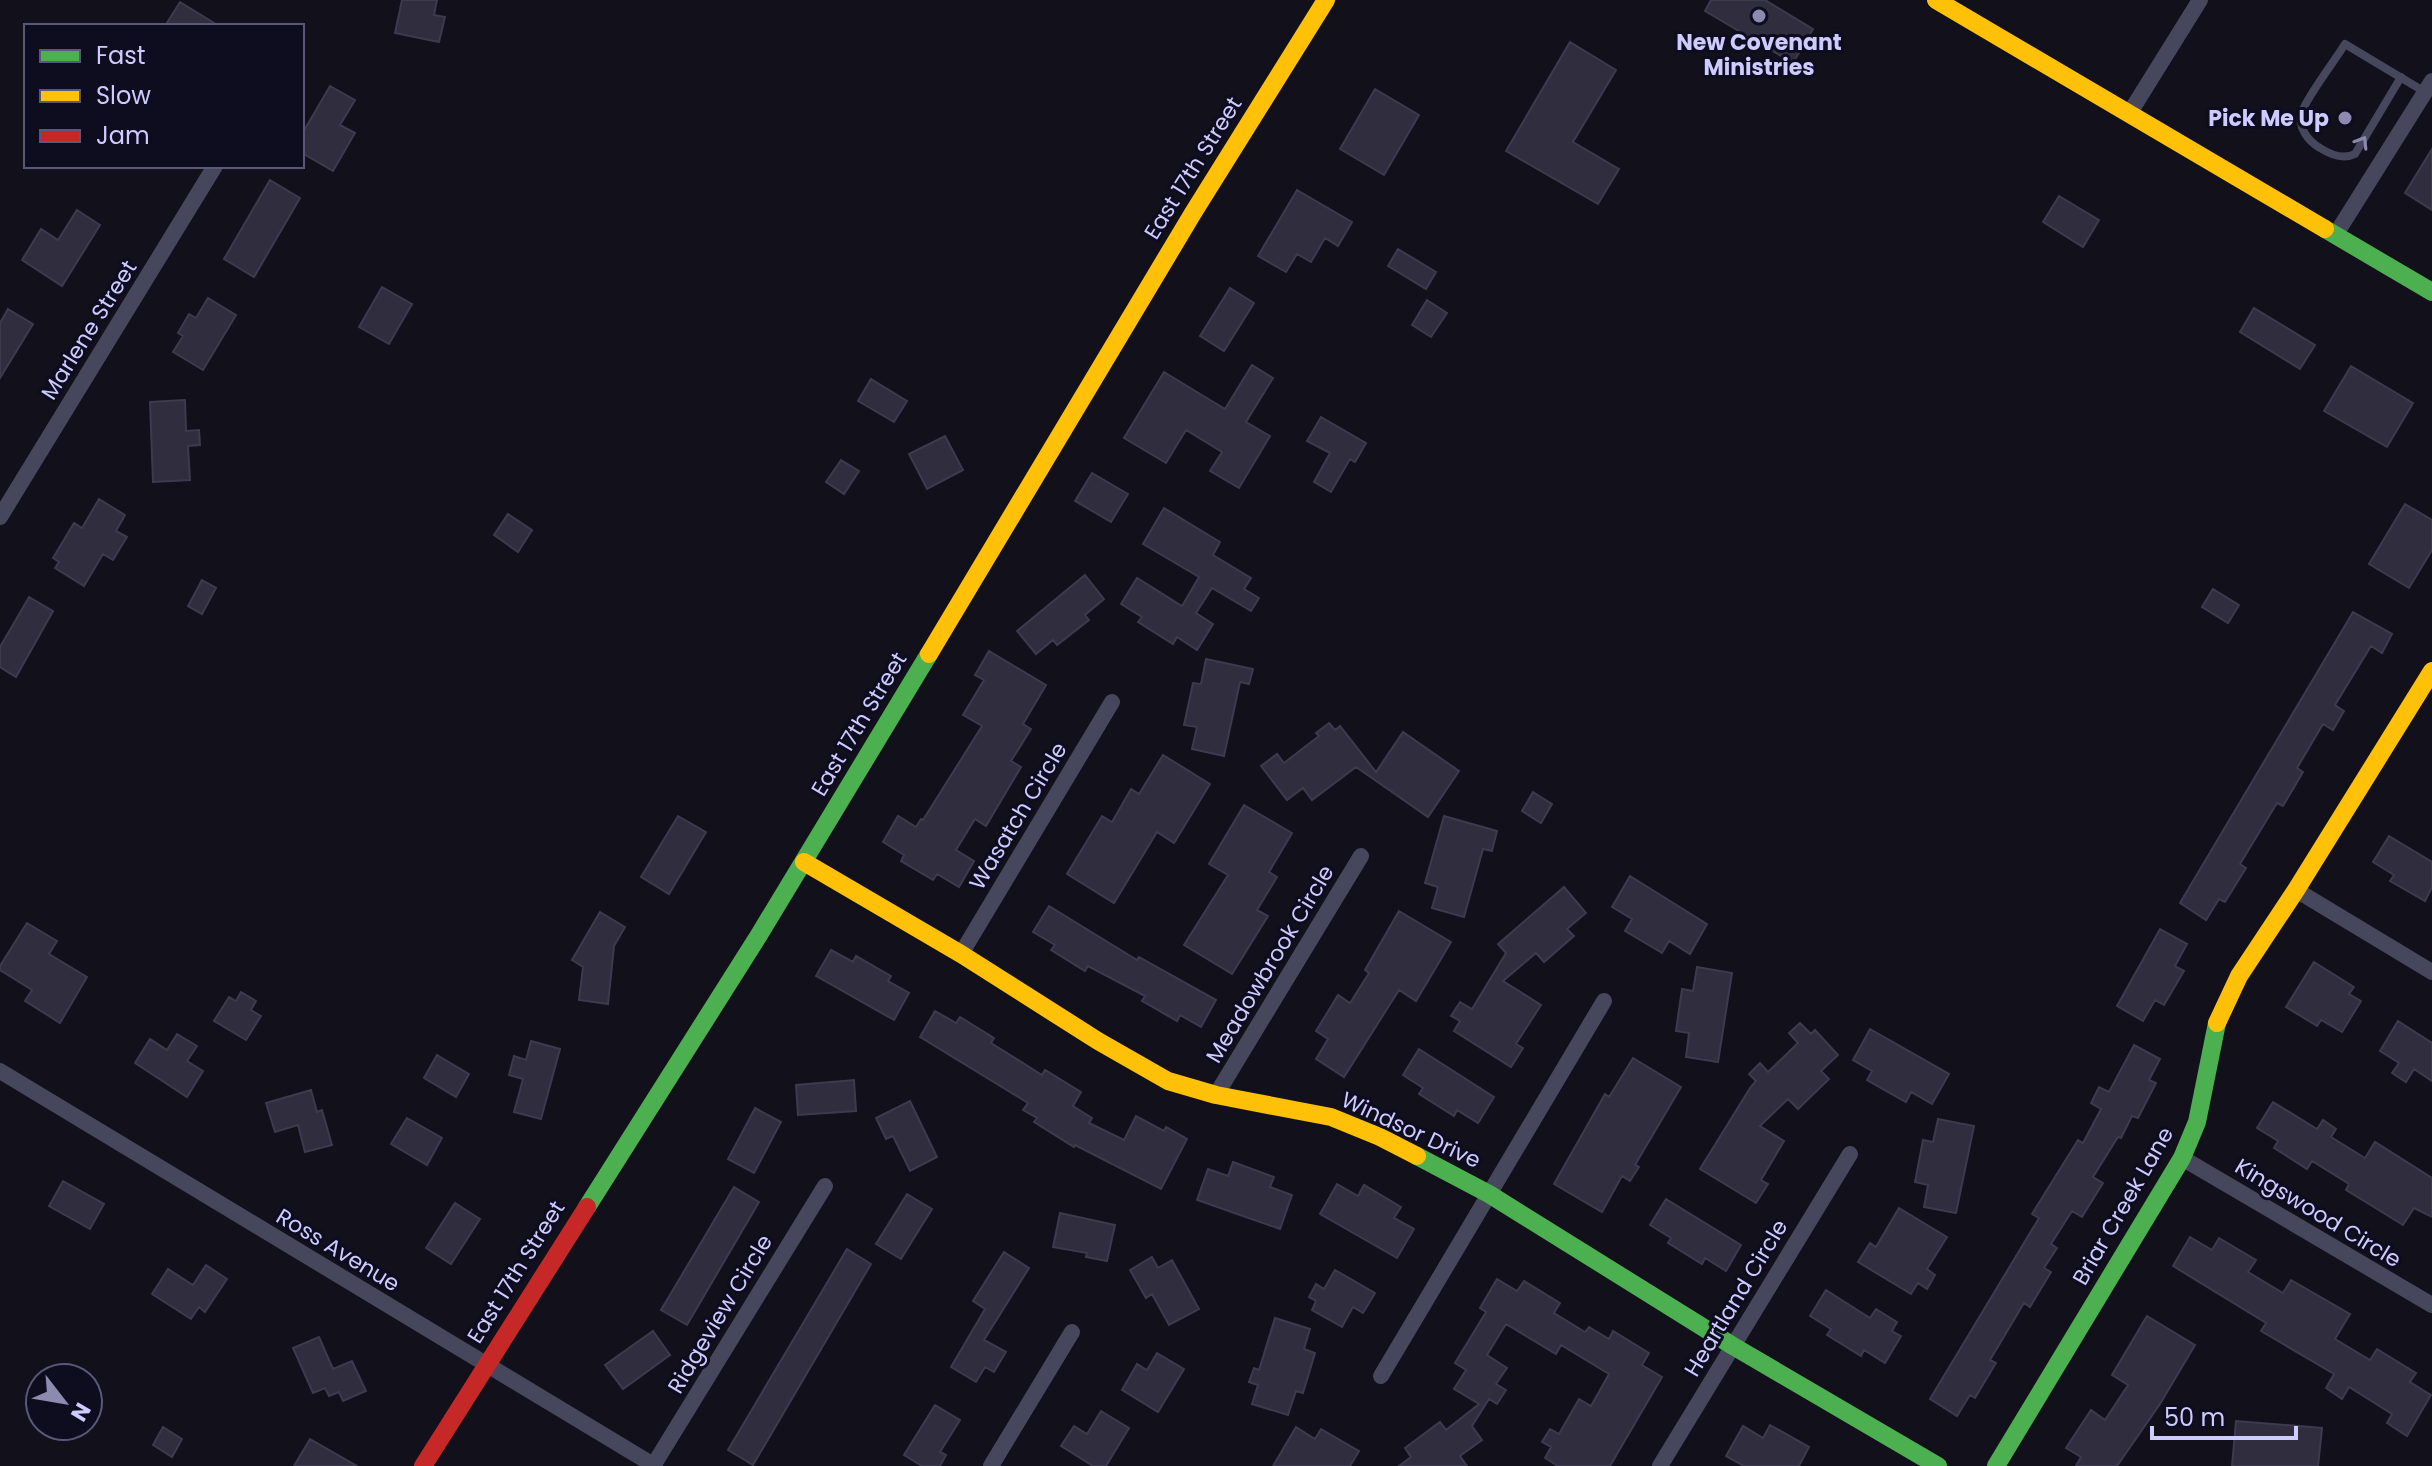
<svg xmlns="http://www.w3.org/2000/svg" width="2432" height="1466" font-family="Poppins,sans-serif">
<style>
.building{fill:#302e3e;stroke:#3d3a4f;stroke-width:2}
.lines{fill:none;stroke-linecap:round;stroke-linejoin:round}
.lane{stroke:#46465c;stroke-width:8}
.street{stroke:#46465c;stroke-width:16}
.fast{stroke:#4caf50;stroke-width:18}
.slow{stroke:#ffc107;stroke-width:18}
.jam{stroke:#c62828;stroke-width:18}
.oneway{stroke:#8a88ae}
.poi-dot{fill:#8c8aaf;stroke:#0e0c1f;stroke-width:3}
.labels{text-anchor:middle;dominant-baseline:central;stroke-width:6;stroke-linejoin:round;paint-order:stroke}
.poi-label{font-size:22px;font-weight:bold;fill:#cdcbff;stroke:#0e0c1f}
.street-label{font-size:22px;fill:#cdcbff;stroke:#0e0c1f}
</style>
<rect width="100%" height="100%" fill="#12101b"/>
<path class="building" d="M402,0H437L434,15L445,17L439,42L395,33Z
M1711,0H1765L1813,29L1793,63L1705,11Z
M180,2L219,26H165Z
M1570,42L1616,70L1573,142L1619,169L1598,204L1506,151Z
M330,86L355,100L340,125L355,133L333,171L302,153V134Z
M1375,89L1419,115L1384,175L1340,149Z
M2432,149V210L2405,193Z
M270,180L300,198L254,277L224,259Z
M1297,190L1352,222L1338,246L1325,238L1311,262L1297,254L1286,272L1258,256Z
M2059,196L2099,220L2083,247L2043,222Z
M77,210L100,225L62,286L22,260L41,229L58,240Z
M1398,249L1436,272L1426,289L1388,266Z
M382,287L412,304L389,344L359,327Z
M1230,288L1254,303L1224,351L1200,336Z
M208,298L236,315L203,370L173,352L183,336L178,333L189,314L196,318Z
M1427,300L1447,313L1431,337L1412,325Z
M2254,308L2315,345L2300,369L2240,332Z
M8,309L33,324L0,378V323Z
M1252,365L1273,378L1246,422L1270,436L1239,488L1210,471L1222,452L1186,430L1166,463L1124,438L1164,372L1225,409Z
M2351,366L2413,403L2387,447L2324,411Z
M871,379L907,401L894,422L858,401Z
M185,400L186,431L199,430L200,445L188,446L190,480L153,482L150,402Z
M1321,417L1366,443L1355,462L1350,459L1331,492L1314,482L1330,453L1307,441Z
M945,436L963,470L927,489L909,454Z
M841,460L859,471L844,494L826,482Z
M1092,473L1128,494L1111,522L1075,501Z
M99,499L125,515L116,531L127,537L113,560L103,554L84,586L55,568L59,562L53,558L74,523L82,528Z
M2405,504L2432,520V550L2409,588L2369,564Z
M1164,508L1220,542L1213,555L1251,578L1244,589L1259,598L1251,611L1212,588L1196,613L1213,624L1197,650L1177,637L1173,644L1138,622L1142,617L1121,604L1137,578L1182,606L1199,577L1143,544Z
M508,514L532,530L518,552L494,535Z
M1085,575L1104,599L1085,615L1089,620L1057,645L1053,640L1036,654L1017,631Z
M202,580L216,588L202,614L188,606Z
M2213,589L2239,605L2228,623L2202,607Z
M29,597L53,611L16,677L0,667V647Z
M2353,612L2392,634L2382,653L2371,646L2335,705L2344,711L2333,730L2323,724L2297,768L2303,772L2283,806L2277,803L2240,864L2246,868L2225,902L2219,899L2206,920L2180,903Z
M989,651L1046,685L1023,724L1031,729L1011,761L1021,767L986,826L975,819L956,850L974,861L959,887L937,874L933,880L901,861L904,855L883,842L898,816L916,827L921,819L923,820L982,726L963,715L984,680L975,675Z
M1206,659L1253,669L1249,684L1240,682L1224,756L1192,749L1197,727L1184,725L1193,683L1201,684Z
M1329,723L1335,730L1340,726L1376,772L1403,732L1459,771L1428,817L1356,767L1312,800L1303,788L1287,800L1261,766L1277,754L1284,763L1319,736L1316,733Z
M1163,755L1210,784L1174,843L1157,832L1114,903L1067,874L1102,816L1112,822L1131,789L1139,794Z
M1533,792L1552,804L1541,823L1522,811Z
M1244,805L1292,833L1269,872L1277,877L1257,910L1268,916L1232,974L1184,945L1228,875L1209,864Z
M678,816L706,832L669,894L641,877Z
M1444,816L1497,831L1492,851L1483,849L1464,917L1432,908L1438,887L1425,883Z
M2389,836L2432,862V887L2425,901L2390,881L2394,875L2373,862Z
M1630,876L1707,924L1690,954L1669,941L1662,953L1625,931L1632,919L1612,907Z
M1564,887L1586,913L1567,929L1574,936L1544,962L1536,953L1503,981L1541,1005L1516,1044L1523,1048L1511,1067L1454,1031L1460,1021L1451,1016L1460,1002L1472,1009L1506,953L1498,944Z
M1049,906L1137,960L1139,957L1216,1000L1201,1027L1180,1015L1177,1021L1142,1001L1145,996L1088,966L1085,971L1051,950L1055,945L1033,932Z
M1399,911L1451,942L1416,1001L1399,990L1344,1077L1316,1059L1328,1039L1316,1031L1338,995L1350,1003L1369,973L1365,970Z
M600,912L625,927L614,946L608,1004L579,1000L583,967L572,960Z
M27,923L57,941L49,954L87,977L60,1023L25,1001L32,990L0,970V966Z
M2160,929L2187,944L2175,966L2184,971L2164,1005L2155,1000L2143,1021L2117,1006Z
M831,950L853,962L856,956L891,976L888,981L909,993L894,1020L816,976Z
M2314,962L2354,987L2349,994L2361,1001L2342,1032L2321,1020L2317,1026L2286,1007Z
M1697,967L1732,973L1718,1062L1686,1057L1689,1033L1676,1031L1682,989L1693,991Z
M241,992L256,1001L251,1010L261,1016L246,1040L214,1021L229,997L236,1001Z
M935,1011L956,1023L960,1017L994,1038L991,1043L1042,1075L1045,1070L1081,1092L1073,1106L1092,1118L1089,1123L1124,1140L1136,1116L1164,1131L1166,1127L1187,1139L1161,1189L1075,1145L1074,1147L1034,1122L1037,1118L1023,1110L1028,1103L920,1037Z
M2398,1021L2432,1043V1081L2414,1069L2406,1082L2392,1073L2399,1063L2380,1051Z
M1800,1023L1811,1034L1815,1030L1838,1055L1821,1071L1829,1079L1798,1109L1788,1099L1760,1126L1784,1141L1761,1180L1768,1184L1756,1203L1700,1169L1750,1088L1756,1081L1749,1074L1760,1063L1768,1072L1798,1043L1789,1033Z
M1870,1029L1949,1074L1932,1104L1911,1092L1906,1102L1867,1080L1872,1071L1853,1060Z
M177,1034L197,1046L187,1061L203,1071L187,1097L135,1063L150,1039L167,1050Z
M531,1041L560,1049L541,1119L514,1112L523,1079L509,1075L514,1056L526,1060Z
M2134,1045L2160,1059L2149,1080L2156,1083L2138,1118L2132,1116L2121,1138L2118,1137L2093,1177L2103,1183L2082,1217L2072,1211L2051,1244L2057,1248L2044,1268L2051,1272L2030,1307L2024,1303L1990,1360L1996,1363L1975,1398L1970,1395L1957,1416L1930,1399L2039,1218L2032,1214L2078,1140L2083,1143L2101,1109L2091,1103L2099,1087L2109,1092Z
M1419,1049L1494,1097L1478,1123L1457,1110L1454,1116L1419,1094L1423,1088L1403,1075Z
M437,1055L469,1074L456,1097L424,1078Z
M1633,1058L1681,1087L1635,1165L1639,1167L1630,1181L1622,1176L1602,1212L1554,1184L1605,1094L1609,1097Z
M854,1080L856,1111L798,1115L796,1085Z
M311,1090L317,1112L322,1110L332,1145L305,1152L298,1125L275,1132L266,1103Z
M910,1101L937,1157L910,1171L893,1136L886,1139L876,1118Z
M2273,1102L2317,1129L2323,1120L2336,1129L2331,1137L2365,1158L2375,1142L2432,1178V1217L2414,1208L2403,1225L2346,1190L2349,1184L2312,1161L2307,1169L2274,1148L2278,1141L2257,1128Z
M755,1108L781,1122L754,1173L728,1159Z
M407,1118L442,1138L427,1165L391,1144Z
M1938,1119L1974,1126L1956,1213L1924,1207L1928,1185L1915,1182L1923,1140L1933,1142Z
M1233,1162L1274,1177L1270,1187L1292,1195L1280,1229L1197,1200L1208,1169L1228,1176Z
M63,1181L104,1204L90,1229L49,1206Z
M1337,1184L1358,1196L1364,1185L1401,1207L1394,1218L1414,1229L1397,1258L1320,1214Z
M734,1187L759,1202L687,1325L661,1310Z
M907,1194L932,1209L901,1259L876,1244Z
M1666,1199L1741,1245L1726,1271L1705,1258L1702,1264L1668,1243L1671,1238L1650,1225Z
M455,1203L480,1219L451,1264L426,1248Z
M1899,1208L1947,1237L1927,1269L1935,1275L1927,1289L1918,1283L1911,1294L1858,1262L1870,1243L1876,1247Z
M1060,1213L1115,1225L1107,1261L1086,1257L1087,1253L1053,1247Z
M2190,1237L2212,1250L2219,1238L2256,1260L2248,1272L2283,1293L2291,1280L2350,1314L2335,1339L2370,1360L2377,1349L2416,1373L2410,1382L2431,1395L2407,1436L2387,1423L2392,1414L2349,1387L2342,1399L2326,1388L2334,1374L2261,1331L2266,1323L2173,1266Z
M847,1249L871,1264L753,1465L728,1450Z
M1004,1252L1029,1268L984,1340L1006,1352L994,1372L985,1367L976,1382L951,1367L985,1309L973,1301Z
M1152,1257L1158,1268L1172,1260L1199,1309L1169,1325L1152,1294L1146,1298L1130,1270Z
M206,1265L227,1279L205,1312L199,1307L191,1319L152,1294L168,1269L193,1285Z
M1335,1270L1375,1293L1363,1313L1353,1307L1342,1327L1312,1310L1316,1301L1309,1297L1316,1284L1324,1289Z
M1497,1279L1517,1291L1524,1281L1560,1303L1554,1313L1585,1332L1589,1327L1609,1339L1613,1331L1649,1353L1642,1365L1662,1377L1610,1466H1558L1545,1458L1551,1447L1542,1442L1550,1429L1559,1434L1579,1399L1591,1406L1609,1374L1561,1345L1556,1354L1506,1324L1487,1355L1507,1368L1496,1384L1506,1390L1497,1404L1489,1399L1472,1426L1482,1440L1460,1456L1467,1466H1399L1411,1457L1405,1448L1440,1422L1446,1430L1479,1404L1454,1389L1466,1370L1455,1363L1486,1312L1480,1308Z
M1826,1290L1870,1318L1876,1309L1897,1322L1892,1331L1901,1336L1885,1363L1864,1350L1861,1356L1827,1335L1831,1329L1810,1316Z
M2147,1316L2195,1345L2160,1404L2117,1466H2076L2081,1457L2066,1448L2091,1410L2105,1420L2128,1385L2112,1375Z
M1275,1318L1310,1329L1304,1349L1315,1353L1303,1393L1296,1391L1288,1415L1252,1404L1258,1385L1249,1382L1254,1368L1259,1370Z
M653,1331L670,1355L623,1389L605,1365Z
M319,1337L333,1369L352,1361L366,1391L343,1401L339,1392L329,1396L325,1388L313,1393L293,1348Z
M1157,1353L1184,1369L1158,1412L1122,1390L1137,1364L1147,1370Z
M935,1405L960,1420L940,1452L946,1455L940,1466H922L904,1455Z
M1101,1411L1129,1428L1106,1466H1093L1061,1446L1074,1426L1087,1434Z
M2236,1421L2322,1428L2318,1466H2232Z
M1770,1425L1809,1447L1799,1466H1744L1726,1456L1743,1426L1763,1438Z
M163,1427L182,1439L172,1457L153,1445Z
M1296,1427L1315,1439L1321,1429L1359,1451L1350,1466H1273Z
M310,1439L357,1466H294Z"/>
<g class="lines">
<path class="lane" d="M2401,77L2355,154C2343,160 2331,155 2320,148C2308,141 2297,127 2302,112C2306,98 2336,59 2345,44L2425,92"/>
<path class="street" d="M2129,114L2200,0
M2336,234L2432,81
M0,517L215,166
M2296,890L2432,972
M961,954L1112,702
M0,1071L655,1466
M1216,1095L1361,856
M2182,1158L2432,1305
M1381,1376L1604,1001
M653,1466L825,1186
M991,1466L1072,1332
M1660,1466L1850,1154"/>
<path class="fast" d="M2325,229L2432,292
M1417,1156L1489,1194L1733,1346L1938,1466
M587,1207L759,935L929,654
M1996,1466L2182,1158L2197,1122L2217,1023"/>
<path class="slow" d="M1936,0L2325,229
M929,654L1193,213L1326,0
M804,862L961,954L1098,1041L1168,1081L1216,1095L1331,1117L1380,1137L1417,1156
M2217,1023L2239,976L2296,890L2432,671"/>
<path class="jam" d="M423,1466L587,1207"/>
</g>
<defs><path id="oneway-chevron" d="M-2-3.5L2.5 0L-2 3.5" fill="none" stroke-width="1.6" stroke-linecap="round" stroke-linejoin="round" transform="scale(2)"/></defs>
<use class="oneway" href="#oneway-chevron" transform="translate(2362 142) rotate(-58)"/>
<g class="poi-dot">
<circle cx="1759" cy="16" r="8"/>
<circle cx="2345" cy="118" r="8"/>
</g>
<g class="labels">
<g class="poi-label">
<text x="1759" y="42">New Covenant<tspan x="1759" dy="25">Ministries</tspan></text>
<text x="2329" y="118" text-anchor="end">Pick Me Up</text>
</g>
<g class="street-label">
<text transform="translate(1193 168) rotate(-58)">East 17th Street</text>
<text transform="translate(89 330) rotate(-58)">Marlene Street</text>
<text transform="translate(859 724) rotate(-59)">East 17th Street</text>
<text transform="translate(1018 816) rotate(-59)">Wasatch Circle</text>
<text transform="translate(1270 964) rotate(-59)">Meadowbrook Circle</text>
<text transform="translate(1411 1130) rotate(25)">Windsor Drive</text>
<text transform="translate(2123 1206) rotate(-60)">Briar Creek Lane</text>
<text transform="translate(2318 1213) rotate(31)">Kingswood Circle</text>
<text transform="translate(338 1250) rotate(31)">Ross Avenue</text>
<text transform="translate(516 1272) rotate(-58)">East 17th Street</text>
<text transform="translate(1736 1298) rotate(-59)">Heartland Circle</text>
<text transform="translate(720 1314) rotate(-59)">Ridgeview Circle</text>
</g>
</g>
<rect x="24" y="24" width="280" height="144" fill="#0e0c1f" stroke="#5a5879" stroke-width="2"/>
<rect x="40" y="50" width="40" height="12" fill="#4caf50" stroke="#5a5879" stroke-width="2"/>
<text x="96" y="64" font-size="24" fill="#cdcbff">Fast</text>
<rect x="40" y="90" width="40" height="12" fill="#ffc107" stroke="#5a5879" stroke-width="2"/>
<text x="96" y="104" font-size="24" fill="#cdcbff">Slow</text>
<rect x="40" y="130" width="40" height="12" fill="#c62828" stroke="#5a5879" stroke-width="2"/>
<text x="96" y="144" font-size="24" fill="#cdcbff">Jam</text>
<g transform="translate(64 1402) rotate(121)"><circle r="38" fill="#0e0c1f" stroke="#5a5879" stroke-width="2"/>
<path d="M0-6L14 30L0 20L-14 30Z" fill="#8c8aaf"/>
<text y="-12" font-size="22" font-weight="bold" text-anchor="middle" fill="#cdcbff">N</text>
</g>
<path d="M2152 1426v12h144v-12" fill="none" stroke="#cdcbff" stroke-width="4"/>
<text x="2164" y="1426" font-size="24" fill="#cdcbff" stroke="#0e0c1f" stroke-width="6" paint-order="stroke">50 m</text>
</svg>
